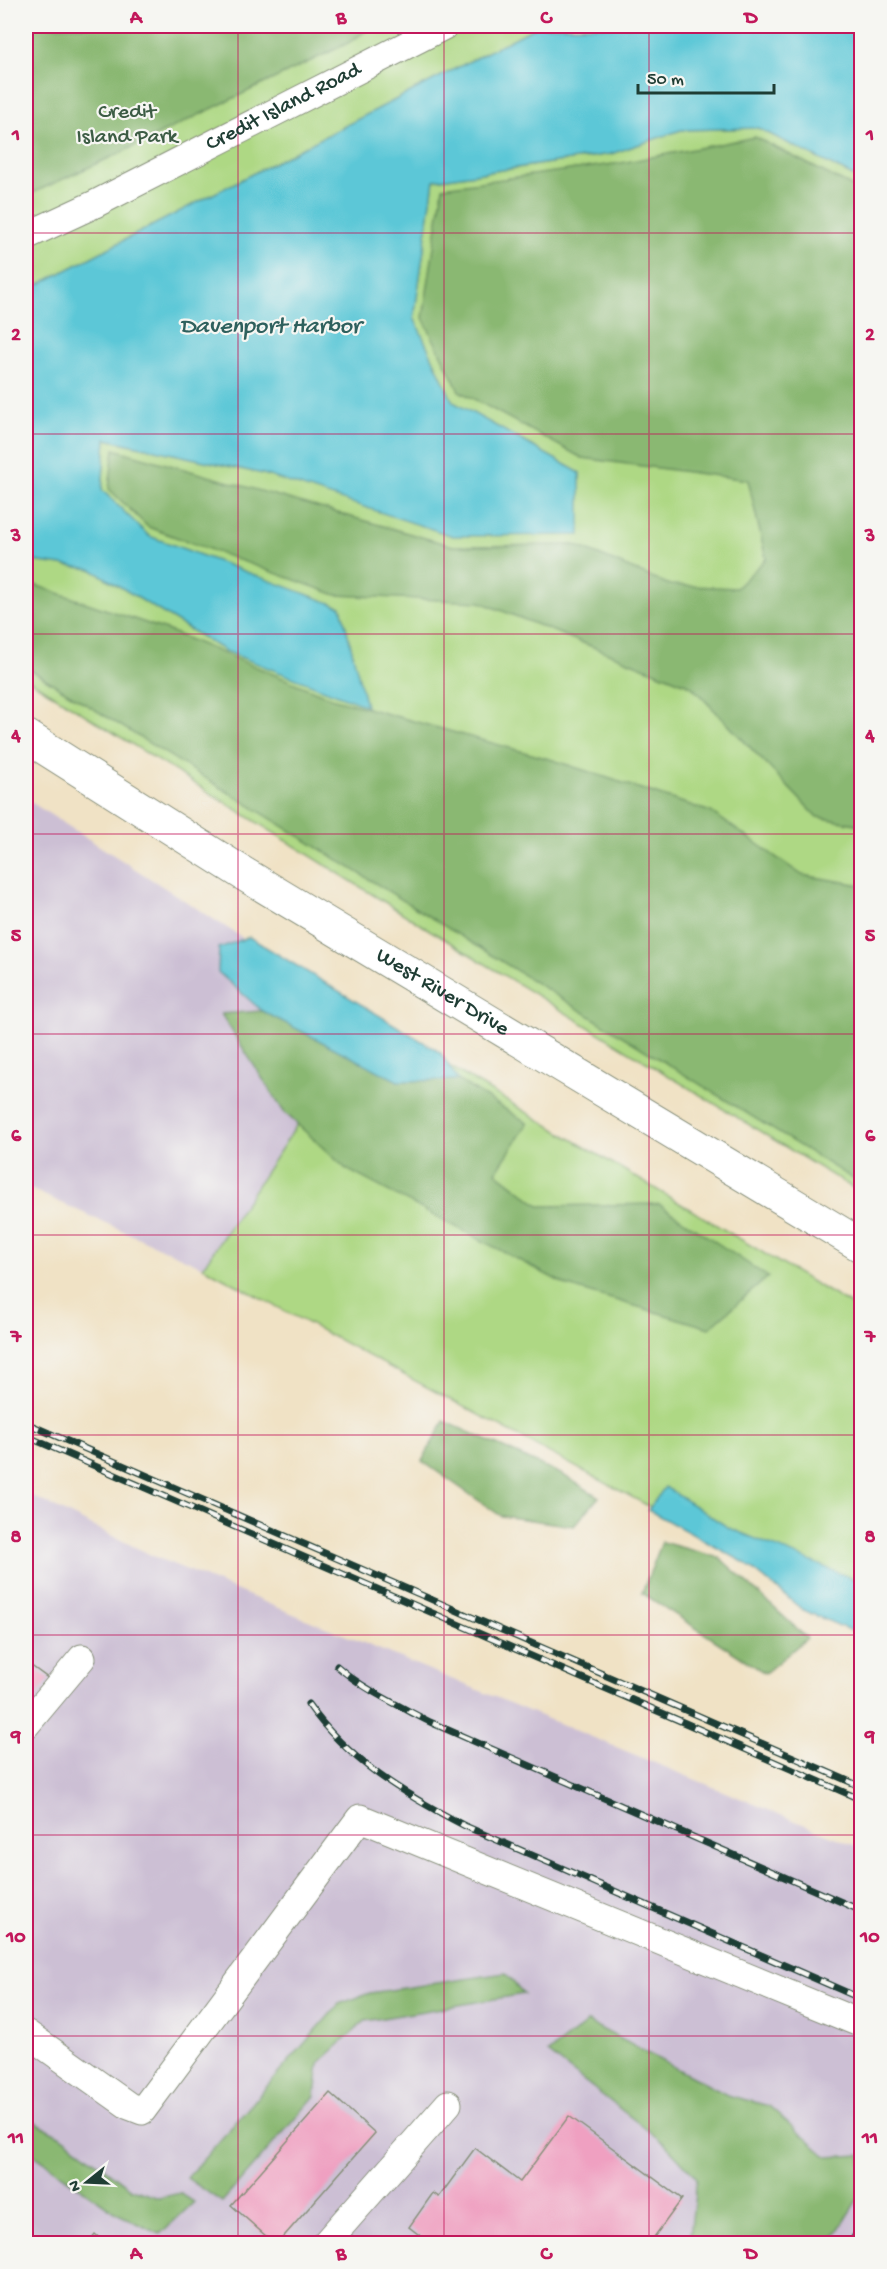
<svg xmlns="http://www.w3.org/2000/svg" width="887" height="2269" font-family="'Gochi Hand',sans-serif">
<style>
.industrial{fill:#ccbfd4}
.green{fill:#aed884;stroke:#668a5c;stroke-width:1.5}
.forest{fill:#8ab872;stroke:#547a53;stroke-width:1.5}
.water{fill:#5cc7d7;stroke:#3e8286;stroke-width:1.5}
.building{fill:#efa0c1}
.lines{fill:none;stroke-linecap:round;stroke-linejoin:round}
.minor-casing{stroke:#88907c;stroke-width:29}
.major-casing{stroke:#88907c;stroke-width:35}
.minor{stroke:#fff;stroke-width:27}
.major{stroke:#fff;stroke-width:33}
.rail-casing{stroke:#1f3d34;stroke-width:7}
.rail{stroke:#f6f6f2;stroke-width:4.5;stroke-dasharray:14;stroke-linecap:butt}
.grid{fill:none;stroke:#c2185b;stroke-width:1.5;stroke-opacity:0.55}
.labels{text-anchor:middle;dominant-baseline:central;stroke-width:4.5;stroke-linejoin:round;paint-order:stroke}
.street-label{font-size:22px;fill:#1f3d34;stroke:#f6f6f2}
.park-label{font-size:22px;fill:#3c5c44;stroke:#f6f6f2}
.water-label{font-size:24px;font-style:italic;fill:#2e605d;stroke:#f6f6f2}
.neatline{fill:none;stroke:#c2185b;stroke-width:2}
.grid-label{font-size:20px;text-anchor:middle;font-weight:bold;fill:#c2185b}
</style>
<rect width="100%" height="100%" fill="#f6f6f2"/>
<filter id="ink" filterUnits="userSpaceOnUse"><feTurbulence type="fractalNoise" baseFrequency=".0167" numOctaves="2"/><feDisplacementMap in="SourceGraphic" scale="12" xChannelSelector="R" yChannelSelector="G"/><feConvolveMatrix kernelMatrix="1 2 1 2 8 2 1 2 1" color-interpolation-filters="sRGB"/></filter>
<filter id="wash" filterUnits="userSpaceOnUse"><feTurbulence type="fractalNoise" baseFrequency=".008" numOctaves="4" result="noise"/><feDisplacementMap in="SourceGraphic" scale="24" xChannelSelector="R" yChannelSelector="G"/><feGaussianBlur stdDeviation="1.35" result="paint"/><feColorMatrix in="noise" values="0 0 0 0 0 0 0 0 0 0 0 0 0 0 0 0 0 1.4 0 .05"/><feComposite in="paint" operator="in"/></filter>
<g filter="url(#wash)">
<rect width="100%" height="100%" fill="#f0e2c5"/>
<path class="industrial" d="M26,799L368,1018L203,1267L26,1187Z
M26,1493L153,1556L861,1848V2243H26Z"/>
<path class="green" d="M26,26H538L26,291Z
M758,128L861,180V1193L423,926L26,678V560L91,569L225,651L365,705L341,607L148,536L102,490L106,439L263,474L579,535L580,473L453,402L414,318L434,180L611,154L681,130Z
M368,1018L861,1311V1620L203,1267Z"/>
<path class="forest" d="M26,26H373L348,43L118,154L26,196Z
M755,137L861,191V825L817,817L691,686L480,602L336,595L148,527L109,489L114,449L453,546L575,545L670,585L736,588L766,559L748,480L582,458L459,391L423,318L443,187L621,163Z
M26,582L169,631L331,698L553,760L711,812L802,875L861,885V1184L26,667Z
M262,1011L398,1081L458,1080L528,1123L496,1172L540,1206L659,1204L768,1277L709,1328L568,1286L346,1169L284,1112L221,1014Z
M444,1421L563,1475L599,1497L574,1526L501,1516L422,1461Z
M662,1542L720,1558L807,1638L765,1673L642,1593Z
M505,1973L524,1994L365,2021L319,2063L315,2096L222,2202L187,2178L339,2004L370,1993Z
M588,2022L727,2095L769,2106L827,2157L861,2155V2194L830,2243H689L697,2178L664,2143L548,2053Z
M26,2118L63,2137L132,2189L159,2198L180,2193L194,2202L160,2234L116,2213L26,2149Z"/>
<path class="water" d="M538,26H861V180L758,128L681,130L611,154L434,180L414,318L453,402L580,473V535L453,536L263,474L106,439L102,490L149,536L341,607L366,706L225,651L91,569L26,560V291Z
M249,937L440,1052L458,1080L398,1081L262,1011L218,972L219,948Z
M665,1487L729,1528L861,1582V1635L803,1610L745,1563L648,1510Z"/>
<g id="blocks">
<path class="building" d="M26,1662L49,1679L26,1709Z
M330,2093L375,2133L277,2244H275L231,2205Z
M569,2116L682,2199L649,2244H431L409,2227L433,2193L439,2197L475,2148L520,2182Z
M95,2234L106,2244H87Z"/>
</g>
</g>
<g filter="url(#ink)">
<use href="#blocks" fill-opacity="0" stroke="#88907c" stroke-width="1.5"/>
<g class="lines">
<defs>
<g id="minor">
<path id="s1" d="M26,236L95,204L444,26"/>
<path d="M26,1725L82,1658"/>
<path d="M26,2033L129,2106L142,2111L360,1818L862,2024"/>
<path d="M325,2244L448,2104"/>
</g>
<g id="major">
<path id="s2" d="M26,736L244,874L862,1246"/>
</g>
</defs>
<use href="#minor" class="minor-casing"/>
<use href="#major" class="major-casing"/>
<use href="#minor" class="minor"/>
<use href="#major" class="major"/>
<defs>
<path id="rail" d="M26,1423L862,1787
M26,1436L862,1800
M337,1666C364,1690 398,1705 430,1722L862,1911
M308,1704C348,1761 404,1794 465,1826L862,1999
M850,2244L862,2225"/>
</defs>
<use href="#rail" class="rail-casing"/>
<use href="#rail" class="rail"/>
</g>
</g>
<path class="grid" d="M238,26V2244M444,26V2244M649,26V2244M26,233H862M26,434H862M26,634H862M26,834H862M26,1034H862M26,1235H862M26,1435H862M26,1635H862M26,1835H862M26,2036H862"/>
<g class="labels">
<g class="street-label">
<text stroke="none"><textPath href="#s1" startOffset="288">Credit Island Road</textPath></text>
<text stroke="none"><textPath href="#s2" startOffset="489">West River Drive</textPath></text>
</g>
<g class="park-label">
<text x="127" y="113">Credit<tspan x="127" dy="25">Island Park</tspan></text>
</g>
<g class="water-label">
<text x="270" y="327">Davenport Harbor</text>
</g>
</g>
<rect width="887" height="2269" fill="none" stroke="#f6f6f2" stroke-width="66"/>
<g transform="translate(87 2182) rotate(252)" stroke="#f6f6f2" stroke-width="4.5" paint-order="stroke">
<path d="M0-4.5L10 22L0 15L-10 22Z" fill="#1f3d34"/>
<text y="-9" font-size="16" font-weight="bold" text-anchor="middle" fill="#1f3d34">N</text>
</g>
<path d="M638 84v9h136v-9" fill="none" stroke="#1f3d34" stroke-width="3"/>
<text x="647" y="84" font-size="18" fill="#1f3d34" stroke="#f6f6f2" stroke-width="4.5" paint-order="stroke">50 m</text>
<rect x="33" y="33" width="821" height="2203" class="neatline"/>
<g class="grid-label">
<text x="136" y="23">A</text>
<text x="341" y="23">B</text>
<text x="546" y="23">C</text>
<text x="751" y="23">D</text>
<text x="16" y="140">1</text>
<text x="870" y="140">1</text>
<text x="16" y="340">2</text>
<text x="870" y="340">2</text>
<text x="16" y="541">3</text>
<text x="870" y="541">3</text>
<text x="16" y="741">4</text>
<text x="870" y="741">4</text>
<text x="16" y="941">5</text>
<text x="870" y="941">5</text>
<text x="16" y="1141">6</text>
<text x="870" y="1141">6</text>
<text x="16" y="1342">7</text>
<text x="870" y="1342">7</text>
<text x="16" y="1542">8</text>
<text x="870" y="1542">8</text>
<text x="16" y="1742">9</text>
<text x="870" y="1742">9</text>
<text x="16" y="1942">10</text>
<text x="870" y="1942">10</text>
<text x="16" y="2143">11</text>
<text x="870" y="2143">11</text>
<text x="136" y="2259">A</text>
<text x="341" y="2259">B</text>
<text x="546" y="2259">C</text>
<text x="751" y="2259">D</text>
</g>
</svg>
